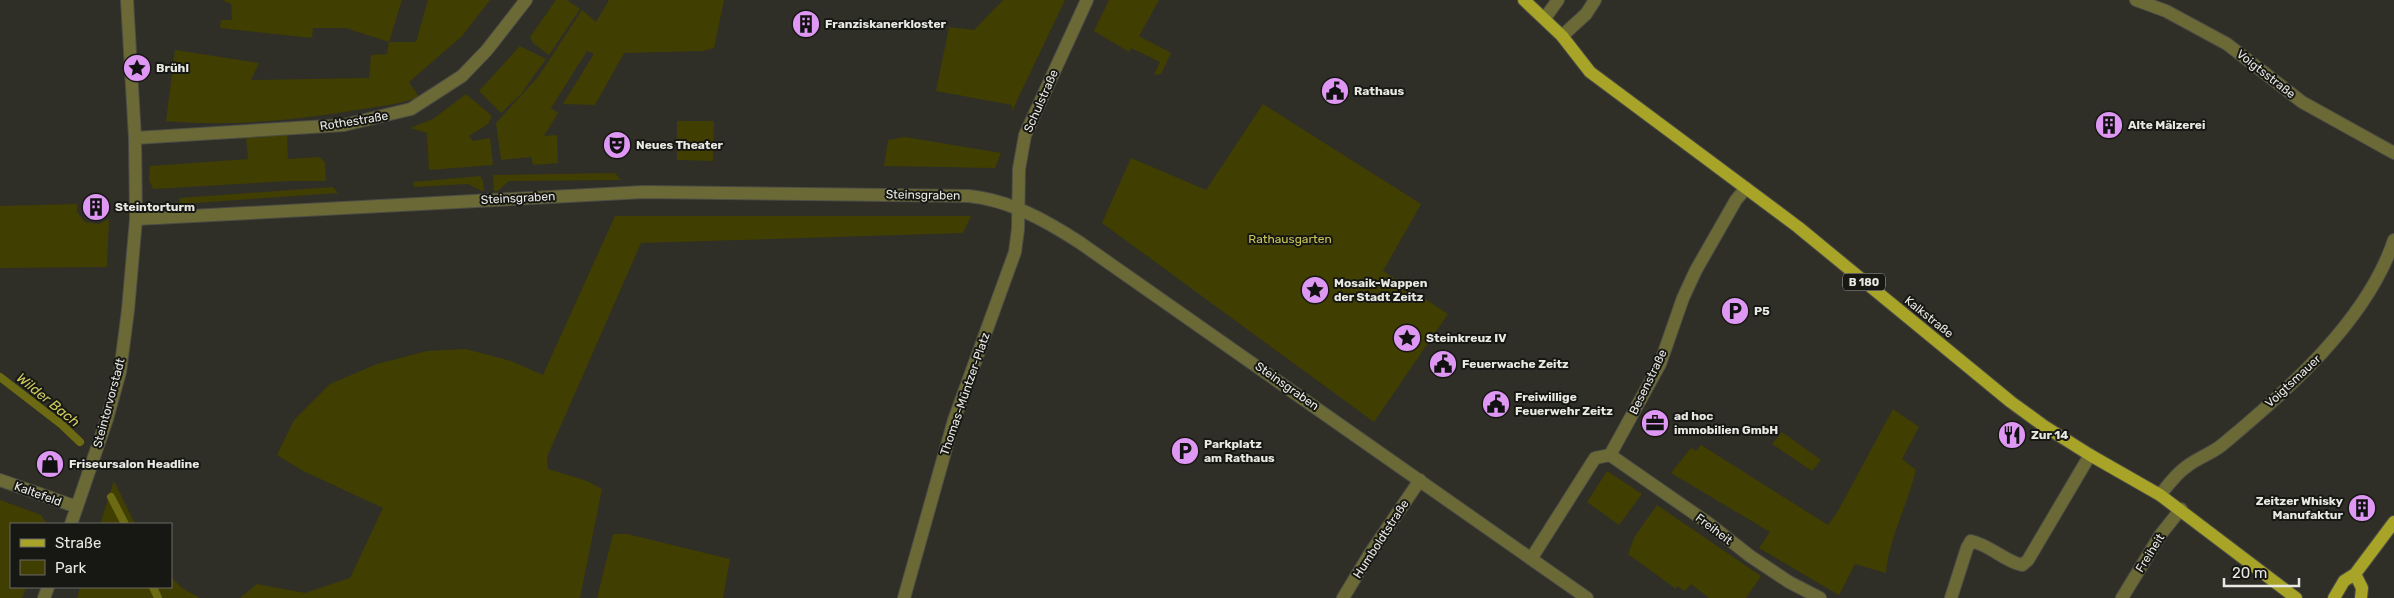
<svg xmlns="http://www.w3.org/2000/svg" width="2394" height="598" font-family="Rubik,sans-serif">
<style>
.green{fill:#403e00}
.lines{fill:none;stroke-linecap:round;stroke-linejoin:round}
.stream{stroke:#6c6a12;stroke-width:8}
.pedestrian-casing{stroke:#4d4d46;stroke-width:14}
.minor-casing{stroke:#4d4d46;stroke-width:14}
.primary-casing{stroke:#4d4d46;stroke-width:14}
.pedestrian{stroke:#6b6a36;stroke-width:12}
.minor{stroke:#6b6a36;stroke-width:12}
.primary{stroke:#a7a427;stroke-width:12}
.labels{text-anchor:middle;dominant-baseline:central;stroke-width:4;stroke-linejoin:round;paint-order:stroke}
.shield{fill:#171714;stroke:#aaaaa6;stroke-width:1}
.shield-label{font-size:11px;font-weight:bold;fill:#e9e9e4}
.poi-label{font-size:12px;font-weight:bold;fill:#e9e9e4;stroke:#171714;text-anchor:start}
.street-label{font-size:12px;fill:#e9e9e4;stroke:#171714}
.park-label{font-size:12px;fill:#c8c657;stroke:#171714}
.water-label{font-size:14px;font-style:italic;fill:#cdcb5d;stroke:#171714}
</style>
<rect width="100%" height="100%" fill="#2f2f28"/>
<path class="green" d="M222,0H402L389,42H416L428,0H490L462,36L409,82L419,97C401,104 382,106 363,109C298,120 232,127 166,121L175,50L259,63L251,80L369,78L371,55L387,54L389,42L346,28H313L312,38L220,28L221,20H232L231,4Z
M556,0H567L580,9L549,55L533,43L530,37Z
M609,0H724L714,48L703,51L624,53L595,105L563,104L594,54L587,51L551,108L558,113L544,136L557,135L558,163L533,165L531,157L501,160L496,123L538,77L582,10L596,22Z
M1003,0H1065L1012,111V105L936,91L949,27L974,30Z
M1109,0H1159L1139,36L1171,53L1161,74L1154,75L1160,62L1131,48L1129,52L1094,31Z
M520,46L546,59L521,94L501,113L479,91Z
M466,94L492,116L488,124L469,136L473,141L490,138L493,165L429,170L427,133L410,128L433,119Z
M1263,104L1421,204L1383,271L1448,314L1374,422L1102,223L1131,158L1206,190Z
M677,121H714L713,161L677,160Z
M287,135L288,159L320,157L325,163L326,181H290L153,189L149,180L150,166L248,159L246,137Z
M905,137L1001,153L995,168L884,166L888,140Z
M615,173L621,180L509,181L498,191H494L493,175Z
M480,176L483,181L484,192L468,184L414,187L413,182Z
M333,187L338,193L180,204L179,198Z
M77,204V212L85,222L99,224L109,219L107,267L0,268V206Z
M615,216H971L963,233L641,243L547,457L548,469L587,481L602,489L580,598H240L257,584L305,593L350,578L383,508L303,471L277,455L294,420L330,384L377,364L427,351L466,349L511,361L543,375Z
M1893,409L1919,427L1902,459L1916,470C1908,503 1888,541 1886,573L1855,564L1839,595L1759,548L1770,532L1671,473L1691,448L1696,451L1701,445L1828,525L1838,511Z
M1782,432L1821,460L1812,471L1772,444Z
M1607,471L1642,494L1619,525L1587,502Z
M114,481L135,524H100Z
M0,500L41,515L47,524H11V587H26L22,598H0Z
M1657,505L1761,576L1746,598H1709L1691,584L1685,591L1677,586L1676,589L1628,554L1635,536Z
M613,534H627L730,559L723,598H597Z
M171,577L182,588L200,598H77L80,587H171Z"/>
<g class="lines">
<path class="stream" d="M0,377L61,424L80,442
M111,497L125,524
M153,587L158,598"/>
<defs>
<path id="pedestrian" d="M1545,18L1558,0"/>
<path id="minor" d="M2136,0L2166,11L2227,44L2302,102L2394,153
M1562,36L1586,14L1595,0
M135,138L344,125L411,109L462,76L487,50L526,0
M136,219L644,192L969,196C1009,200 1045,220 1079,242L1587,598
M1610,455L1708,523L1750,556L1789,582L1820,598
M0,480L77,507
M2160,495C2168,485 2176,474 2186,467C2197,458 2211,454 2222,445C2287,391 2367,321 2394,240
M71,524L107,419L120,372L128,310L136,219L135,138L127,0
M1531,559L1595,458L1610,455L1660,364L1683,298L1696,270L1736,200L1746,188
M44,598L48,587
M904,598L954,420L1015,252L1018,229L1019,169L1025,135L1087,0
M1343,598L1369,555L1420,480
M1951,598L1967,548L1971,541C1990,545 2004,561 2022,565L2028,560L2090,455
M2122,598L2161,534L2181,509"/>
<path id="primary" d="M1524,0L1562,36L1590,72L1798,227L2011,402L2044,426L2090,455L2160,495L2296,598
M2355,574L2362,588L2361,598
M2334,598L2344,581L2355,574L2394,522"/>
</defs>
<use href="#pedestrian" class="pedestrian-casing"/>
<use href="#minor" class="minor-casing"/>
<use href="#primary" class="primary-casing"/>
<use href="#pedestrian" class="pedestrian"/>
<use href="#minor" class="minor"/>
<use href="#primary" class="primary"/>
</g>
<defs>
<symbol id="building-disc" viewBox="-11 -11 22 22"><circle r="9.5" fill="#de98f3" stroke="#171714"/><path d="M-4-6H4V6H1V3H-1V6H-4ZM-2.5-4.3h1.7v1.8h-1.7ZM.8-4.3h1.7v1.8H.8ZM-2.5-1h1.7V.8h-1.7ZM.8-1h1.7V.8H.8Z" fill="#111"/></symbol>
<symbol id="sight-disc" viewBox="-11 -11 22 22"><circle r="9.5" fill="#de98f3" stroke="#171714"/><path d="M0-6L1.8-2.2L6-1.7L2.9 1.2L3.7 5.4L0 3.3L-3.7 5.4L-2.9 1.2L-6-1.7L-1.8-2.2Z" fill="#111"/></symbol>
<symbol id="civic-disc" viewBox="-11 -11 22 22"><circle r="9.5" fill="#de98f3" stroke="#171714"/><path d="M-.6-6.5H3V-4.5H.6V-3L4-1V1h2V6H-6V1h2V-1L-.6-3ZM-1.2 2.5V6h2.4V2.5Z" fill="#111"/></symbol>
<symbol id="theatre-disc" viewBox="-11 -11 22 22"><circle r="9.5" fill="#de98f3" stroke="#171714"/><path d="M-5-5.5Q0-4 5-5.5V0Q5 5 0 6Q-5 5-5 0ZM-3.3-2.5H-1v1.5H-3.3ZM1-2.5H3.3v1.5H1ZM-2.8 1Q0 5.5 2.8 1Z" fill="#111"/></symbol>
<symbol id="parking-disc" viewBox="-11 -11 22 22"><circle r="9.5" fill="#de98f3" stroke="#171714"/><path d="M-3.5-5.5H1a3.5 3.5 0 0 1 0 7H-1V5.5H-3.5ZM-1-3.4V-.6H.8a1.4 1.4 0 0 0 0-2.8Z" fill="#111"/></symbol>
<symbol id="office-disc" viewBox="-11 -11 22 22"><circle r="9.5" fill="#de98f3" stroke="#171714"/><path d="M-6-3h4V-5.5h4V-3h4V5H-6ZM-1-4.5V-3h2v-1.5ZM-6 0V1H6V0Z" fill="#111"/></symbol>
<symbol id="restaurant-disc" viewBox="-11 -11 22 22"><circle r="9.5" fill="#de98f3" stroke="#171714"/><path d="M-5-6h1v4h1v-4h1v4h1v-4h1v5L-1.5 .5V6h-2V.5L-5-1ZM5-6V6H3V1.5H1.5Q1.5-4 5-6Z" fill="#111"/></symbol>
<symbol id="shop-disc" viewBox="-11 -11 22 22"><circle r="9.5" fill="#de98f3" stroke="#171714"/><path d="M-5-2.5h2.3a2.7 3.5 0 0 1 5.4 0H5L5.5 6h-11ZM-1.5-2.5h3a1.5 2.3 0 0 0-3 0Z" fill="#111"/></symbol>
</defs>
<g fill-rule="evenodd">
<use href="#building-disc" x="790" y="8" width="32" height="32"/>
<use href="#sight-disc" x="121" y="52" width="32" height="32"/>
<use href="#civic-disc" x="1319" y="75" width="32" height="32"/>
<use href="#building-disc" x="2093" y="109" width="32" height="32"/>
<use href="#theatre-disc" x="601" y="129" width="32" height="32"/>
<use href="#building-disc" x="80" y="191" width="32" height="32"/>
<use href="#sight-disc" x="1299" y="274" width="32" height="32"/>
<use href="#parking-disc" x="1719" y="295" width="32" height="32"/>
<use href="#sight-disc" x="1391" y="322" width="32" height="32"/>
<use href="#civic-disc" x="1427" y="348" width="32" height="32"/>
<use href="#civic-disc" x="1480" y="388" width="32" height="32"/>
<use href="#office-disc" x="1639" y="407" width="32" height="32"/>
<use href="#restaurant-disc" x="1996" y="419" width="32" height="32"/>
<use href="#parking-disc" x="1169" y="435" width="32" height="32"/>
<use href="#shop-disc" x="34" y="448" width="32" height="32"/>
<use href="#building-disc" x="2346" y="492" width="32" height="32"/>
</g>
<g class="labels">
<rect class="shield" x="1843" y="273.5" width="42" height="17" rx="4"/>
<g class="shield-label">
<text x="1864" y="282">B 180</text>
</g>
<g class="poi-label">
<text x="825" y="24">Franziskanerkloster</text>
<text x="156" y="68">Brühl</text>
<text x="1354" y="91">Rathaus</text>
<text x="2128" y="125">Alte Mälzerei</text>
<text x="636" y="145">Neues Theater</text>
<text x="115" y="207">Steintorturm</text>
<text x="1334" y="283">Mosaik-Wappen<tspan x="1334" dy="14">der Stadt Zeitz</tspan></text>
<text x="1754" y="311">P5</text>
<text x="1426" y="338">Steinkreuz IV</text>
<text x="1462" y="364">Feuerwache Zeitz</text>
<text x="1515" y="397">Freiwillige<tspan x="1515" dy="14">Feuerwehr Zeitz</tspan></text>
<text x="1674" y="416">ad hoc<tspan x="1674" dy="14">immobilien GmbH</tspan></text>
<text x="2031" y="435">Zur 14</text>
<text x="1204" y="444">Parkplatz<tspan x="1204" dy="14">am Rathaus</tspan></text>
<text x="69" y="464">Friseursalon Headline</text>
<text x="2343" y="501" text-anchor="end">Zeitzer Whisky<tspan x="2343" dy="14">Manufaktur</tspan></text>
</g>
<g class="street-label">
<text transform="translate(2266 74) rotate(38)">Voigtsstraße</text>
<text transform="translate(1041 101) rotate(-66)">Schulstraße</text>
<text transform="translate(354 121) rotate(-9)">Rothestraße</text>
<text transform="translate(923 195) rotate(1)">Steinsgraben</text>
<text transform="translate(518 198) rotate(-3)">Steinsgraben</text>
<text transform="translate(1929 317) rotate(39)">Kalkstraße</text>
<text transform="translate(2293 381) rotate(-43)">Voigtsmauer</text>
<text transform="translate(1648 382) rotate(-64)">Besenstraße</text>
<text transform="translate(1287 386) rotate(35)">Steinsgraben</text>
<text transform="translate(965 394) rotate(-71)">Thomas-Müntzer-Platz</text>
<text transform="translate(109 403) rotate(-75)">Steintorvorstadt</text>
<text transform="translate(38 494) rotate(20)">Kaltefeld</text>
<text transform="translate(1714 529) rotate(37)">Freiheit</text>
<text transform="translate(1381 539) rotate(-57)">Humboldtstraße</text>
<text transform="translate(2150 553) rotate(-58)">Freiheit</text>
</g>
<g class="park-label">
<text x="1290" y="239">Rathausgarten</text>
</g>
<g class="water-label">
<text transform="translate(48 400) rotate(39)">Wilder Bach</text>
</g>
</g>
<rect x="10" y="523" width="162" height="65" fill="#171714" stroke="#6b6b67"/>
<rect x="20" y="539" width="25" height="8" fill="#a7a427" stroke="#6b6b67"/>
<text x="55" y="548" font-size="15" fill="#e9e9e4">Straße</text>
<rect x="20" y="560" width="25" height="15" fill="#403e00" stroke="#6b6b67"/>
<text x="55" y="573" font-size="15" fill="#e9e9e4">Park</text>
<path d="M2224 578v8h75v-8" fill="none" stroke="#e9e9e4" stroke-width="2.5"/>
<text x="2232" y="578" font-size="15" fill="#e9e9e4" stroke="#171714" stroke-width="4" paint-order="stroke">20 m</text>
</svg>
